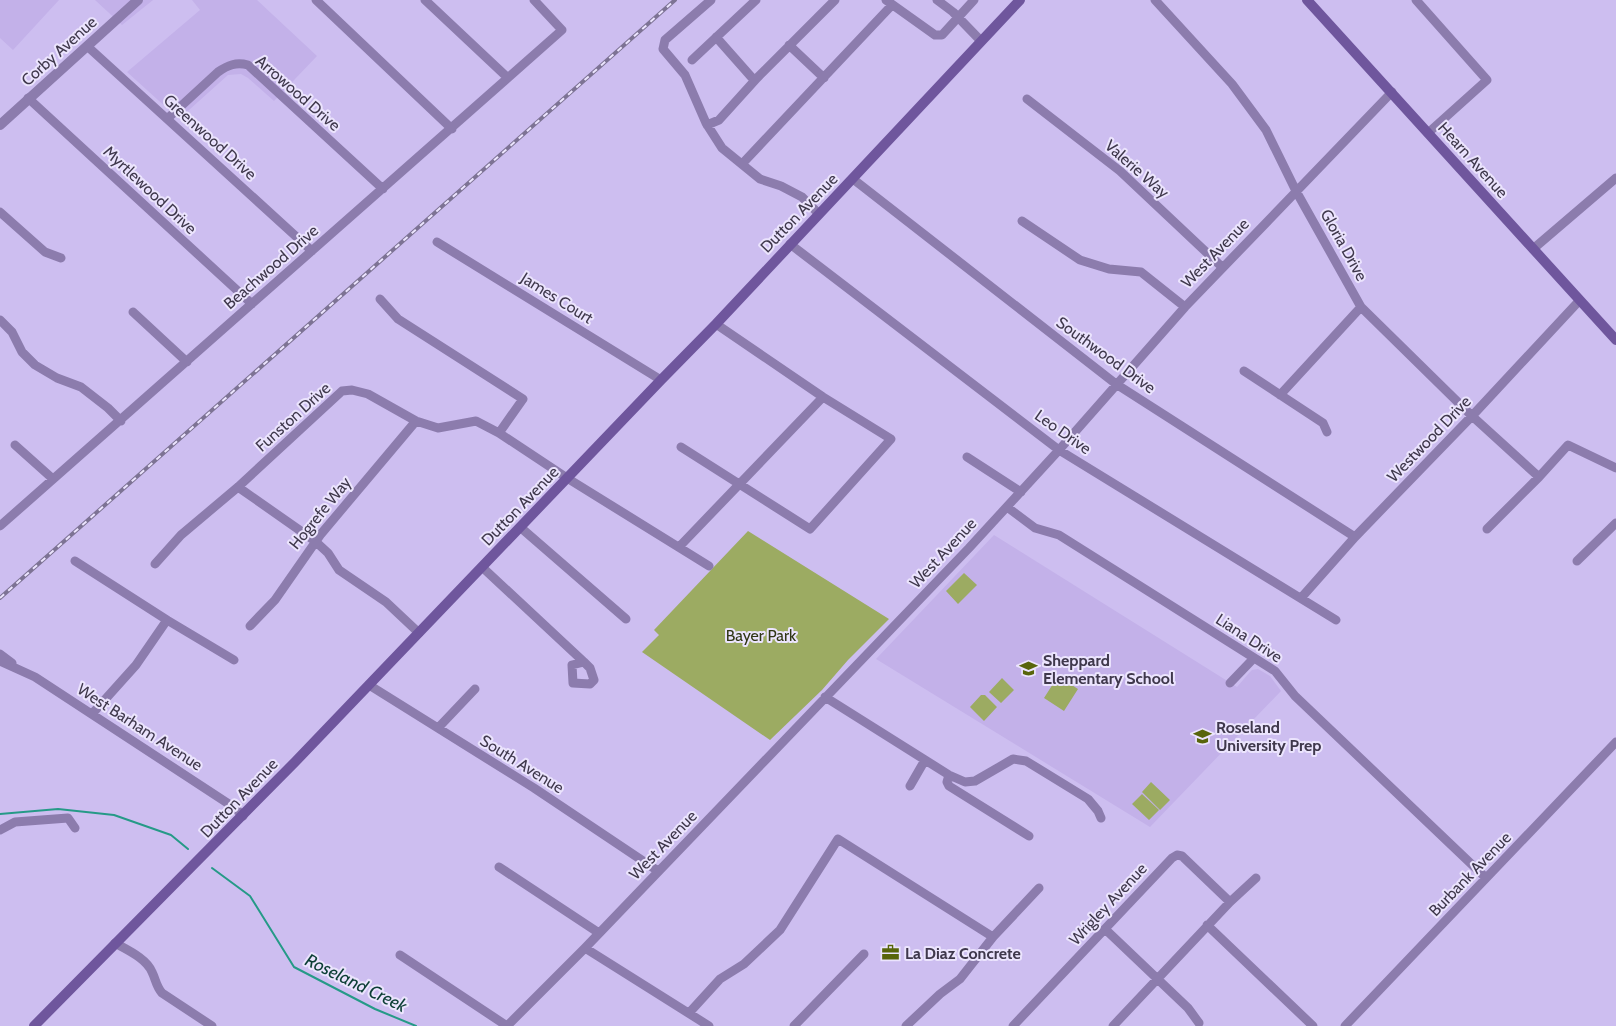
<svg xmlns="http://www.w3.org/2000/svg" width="1616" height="1026" font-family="Cabin,sans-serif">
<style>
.built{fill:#c3b1e9}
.green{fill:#9cab62}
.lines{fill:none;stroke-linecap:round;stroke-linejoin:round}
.stream{stroke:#259a87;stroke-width:2}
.minor{stroke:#8c7cad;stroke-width:9}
.tertiary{stroke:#8c7cad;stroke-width:10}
.secondary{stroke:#6f569d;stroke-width:10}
.rail-casing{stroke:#7d7394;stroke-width:4}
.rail{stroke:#ebe4fd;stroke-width:2;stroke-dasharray:5.5;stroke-linecap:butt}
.labels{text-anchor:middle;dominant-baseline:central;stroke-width:4;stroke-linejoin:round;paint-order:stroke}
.street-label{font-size:16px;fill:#3f384c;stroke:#ebe4fd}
.park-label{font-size:16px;fill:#303615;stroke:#ebe4fd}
.poi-label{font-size:16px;font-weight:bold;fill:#3f384c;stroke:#ebe4fd;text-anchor:start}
.water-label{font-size:18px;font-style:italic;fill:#0c3e35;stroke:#ebe4fd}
</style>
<rect width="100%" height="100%" fill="#cdbef0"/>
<path class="built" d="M0,0H59L13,50L0,38Z
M95,0H153L122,25Z
M192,0H257L317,56L274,101L248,78L241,74L228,75L179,119L127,72L200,10Z
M994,535L1237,687L1249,673L1252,670L1258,669L1270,676L1281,691L1150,827L876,659Z"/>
<path class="green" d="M748,531L889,619L848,660L822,690L770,740L642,652L659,635L654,630Z
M964,573L977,585L958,604L946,591Z
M1058,676L1078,689L1064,711L1044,698Z
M1002,678L1014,690L1001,703L989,692Z
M981,695H985L997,707L984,721L970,707Z
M1151,782L1170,800L1160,810L1142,792Z
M1142,794L1159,810L1149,820L1132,804Z"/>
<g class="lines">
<path class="stream" d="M0,814L58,809L114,815L171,835L188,849
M212,868L250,896L294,967L375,1009L416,1026"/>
<path class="minor" d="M316,0L452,129
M425,0L508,78
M711,0L665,40L663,49L685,75L706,123L722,148L760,179L781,186L802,197L819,214
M886,0L935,35H942L974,0
M937,0L953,12L981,41
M1155,0L1232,84L1266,130L1296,191L1361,307L1472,416L1539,477
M1416,0L1487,80L1428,133
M716,37L754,80
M789,45L824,78
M87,46L312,251
M692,60L756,0
M28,98L252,304
M1027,99L1120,171L1222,267
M167,119L218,72C228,65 236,62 248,65L383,189
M707,125L719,120L757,78L835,0
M742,164L892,5
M853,179L1116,384L1355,537
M0,212L45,252L61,258
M1022,221L1080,260L1109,269L1141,272L1185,307
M437,242L661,380
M790,244L1059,450L1336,620
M1533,249L1616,178
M380,299L398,319L523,399L499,433
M133,312L187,362
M0,320L12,332L22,352L35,365L57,378L81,387L108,408L121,421
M1244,371L1323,423L1327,432
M1280,395L1361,307
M15,445L53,479
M681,447L810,529L891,439L823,397L716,324
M967,457L1021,492
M238,487L315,541L328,553L339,570L386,602L419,633
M1007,507L1035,528L1059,535L1275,671L1295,696L1486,878
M0,526L562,30L534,0
M520,527L626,619
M1487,529L1539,477L1568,445L1616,468
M679,547L823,397
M75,561L167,620L234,660
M1577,561L1616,523
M155,564L181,535L238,487L342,391L352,390L368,394L416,421L438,428L476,421L499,433L567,478L709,566
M482,567L584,662L590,668L594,680L590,684L573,683L572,665L584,662
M1301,598L1355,537L1472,416L1579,301
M250,626L275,600L321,534L416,421
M0,654L12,663
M0,661L35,677L235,808L243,816
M1230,683L1254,658
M369,685L534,788L658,871
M825,697L949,775L965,782L975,781L1013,759L1026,761L1088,799L1098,811L1101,818
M92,714L136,665L167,620
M438,728L475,689
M949,775L947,782L949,786L1029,836
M910,786L925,760
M0,830L15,822L68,818L75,828
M499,867L599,933
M1207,925L1313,1026
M1105,929L1188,1008L1199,1023
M115,943C127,950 146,958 152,972C156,980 156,986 162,993L212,1026
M585,948L709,1026
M400,955L507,1026
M689,1013L720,979L744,964L780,930L838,839L993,937
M507,1026L585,948L969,548L1059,450L1185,307L1392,92
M794,1026L864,954
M906,1026L940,994L960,979L993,937L1039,888
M1013,1026L1172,858L1177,855L1182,856L1230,902
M1113,1026L1230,902L1256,878
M1345,1026L1616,742"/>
<path class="tertiary" d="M0,125L138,0"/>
<path class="secondary" d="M1307,0L1616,340
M34,1026L295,762L661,380L716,324L1020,0"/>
<defs>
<path id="rail" d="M0,598L675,0"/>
</defs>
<use href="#rail" class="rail-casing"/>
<use href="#rail" class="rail"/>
</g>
<defs>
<symbol id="school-bare" viewBox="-9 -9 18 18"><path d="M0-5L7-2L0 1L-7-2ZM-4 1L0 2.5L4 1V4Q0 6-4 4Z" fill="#58650b" stroke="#ebe4fd" stroke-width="2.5" paint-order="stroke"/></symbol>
<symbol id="office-bare" viewBox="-9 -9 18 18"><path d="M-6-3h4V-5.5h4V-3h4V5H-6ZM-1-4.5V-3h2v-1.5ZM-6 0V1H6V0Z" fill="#58650b" stroke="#ebe4fd" stroke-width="2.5" paint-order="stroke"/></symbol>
</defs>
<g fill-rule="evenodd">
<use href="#school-bare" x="1016" y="656" width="25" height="25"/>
<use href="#school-bare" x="1190" y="724" width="25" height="25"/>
<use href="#office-bare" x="878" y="940" width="25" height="25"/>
</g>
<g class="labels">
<g class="street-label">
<text transform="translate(59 51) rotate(-42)">Corby Avenue</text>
<text transform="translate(298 93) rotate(41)">Arrowood Drive</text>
<text transform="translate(210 137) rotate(42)">Greenwood Drive</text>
<text transform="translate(1473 160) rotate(48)">Hearn Avenue</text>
<text transform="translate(1137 169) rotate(41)">Valerie Way</text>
<text transform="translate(150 190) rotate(43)">Myrtlewood Drive</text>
<text transform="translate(799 213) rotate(-46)">Dutton Avenue</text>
<text transform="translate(1344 245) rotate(61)">Gloria Drive</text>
<text transform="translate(1215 253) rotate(-46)">West Avenue</text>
<text transform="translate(271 267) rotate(-41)">Beachwood Drive</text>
<text transform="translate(557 298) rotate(32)">James Court</text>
<text transform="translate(1106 355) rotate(36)">Southwood Drive</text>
<text transform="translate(293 417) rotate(-42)">Funston Drive</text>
<text transform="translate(1063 432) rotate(35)">Leo Drive</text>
<text transform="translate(1429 439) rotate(-46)">Westwood Drive</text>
<text transform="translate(520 506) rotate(-46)">Dutton Avenue</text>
<text transform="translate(320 513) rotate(-51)">Hogrefe Way</text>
<text transform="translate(943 553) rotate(-47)">West Avenue</text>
<text transform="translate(1249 638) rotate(33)">Liana Drive</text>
<text transform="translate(140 727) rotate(33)">West Barham Avenue</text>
<text transform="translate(522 764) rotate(32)">South Avenue</text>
<text transform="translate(239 798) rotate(-46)">Dutton Avenue</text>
<text transform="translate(663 845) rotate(-46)">West Avenue</text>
<text transform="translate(1470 874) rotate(-46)">Burbank Avenue</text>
<text transform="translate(1108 904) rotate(-47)">Wrigley Avenue</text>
</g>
<g class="park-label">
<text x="761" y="635">Bayer Park</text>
</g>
<g class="poi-label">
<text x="1043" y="660">Sheppard<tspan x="1043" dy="18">Elementary School</tspan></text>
<text x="1216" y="727">Roseland<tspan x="1216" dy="18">University Prep</tspan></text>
<text x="905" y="953">La Diaz Concrete</text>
</g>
<g class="water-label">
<text transform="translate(356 983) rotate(26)">Roseland Creek</text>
</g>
</g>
</svg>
